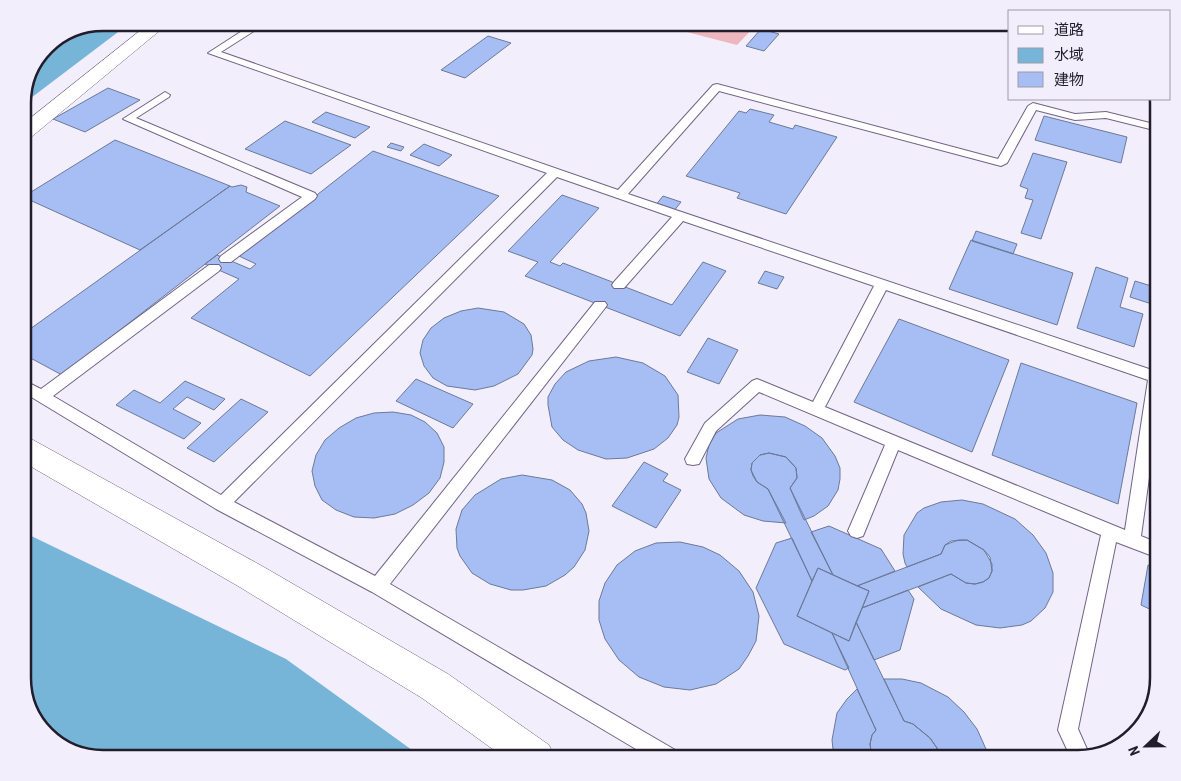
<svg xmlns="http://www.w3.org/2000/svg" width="1181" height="781" font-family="'Roboto Condensed','Noto Sans JP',sans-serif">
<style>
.green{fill:#edb7bf}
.water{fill:#76b5d7}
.building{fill:#a6bef4;stroke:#6c7998}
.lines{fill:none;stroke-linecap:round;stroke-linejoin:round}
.service-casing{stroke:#706585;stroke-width:2}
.minor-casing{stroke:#706585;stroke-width:1}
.service{fill:#fff;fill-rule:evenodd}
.minor{fill:#fff;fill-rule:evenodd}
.rim{fill:none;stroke:#221d2a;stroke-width:2.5}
</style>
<rect width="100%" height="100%" fill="#f2eefc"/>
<path class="green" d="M652,23L758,22V23L737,45Z"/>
<path class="water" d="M103,23H130L23,104V98L46,46Z
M23,532L286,659L423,758H103L58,745L33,718L23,683Z"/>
<path class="building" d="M761,29L779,34L764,51L746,46Z
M488,36L511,43L465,78L441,70Z
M108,88L140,100L85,132L53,119Z
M750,109L774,115L769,122L793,129L795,125L837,137L786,214L737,198L740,193L686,176L739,111L746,113Z
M326,112L370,127L355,138L312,122Z
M1044,116L1127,137L1121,163L1035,140Z
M285,121L351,145L311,174L245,149Z
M115,140L230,186L140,250L23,197Z
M391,143L404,147L401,151L387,147Z
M424,144L452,155L439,166L410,155Z
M373,151L499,196L310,376L191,318L239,279L205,264L217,255L250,269L256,264L239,256Z
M1033,153L1067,162L1041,239L1021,233L1033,200L1025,198L1028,189L1020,186Z
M241,185L247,187L246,192L280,206L62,375L23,354V334L230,186L232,187Z
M562,195L599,208L550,262L560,266L563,263L672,305L703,262L726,271L680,336L525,276L538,262L508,251Z
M663,196L681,202L673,212L655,206Z
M976,231L1017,244L1013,254L972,241Z
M971,240L1073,273L1057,325L949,289Z
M1096,267L1128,278L1120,307L1143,314L1134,347L1077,328Z
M765,271L784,277L777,289L758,283Z
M1135,281L1158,288V306L1130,297Z
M478,308L504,312L524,324L531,335L533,349L532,355L518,374L494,386L475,390L447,386L433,378L424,366L420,353L423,340L431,328L444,318L461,311Z
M899,319L1009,360L972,452L854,402Z
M708,338L738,350L719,384L687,372Z
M616,357L643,363L665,376L678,395L679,417L677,425L668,438L654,449L627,458L606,459L578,450L563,440L552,427L548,405V397L555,384L566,372L589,361Z
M1021,363L1137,403L1118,504L992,455Z
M416,379L473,404L453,428L396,401Z
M185,381L225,399L214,410L187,397L173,409L201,423L184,439L116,405L134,390L160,403Z
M241,399L268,412L214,462L187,448Z
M393,412L411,415L425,422L437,433L444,447V462L440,478L429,493L413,505L395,514L374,518L354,517L336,510L322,500L315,486L312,471L316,455L325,440L339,428L356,418L374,413Z
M760,415L785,417L805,426L822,438L835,456L840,468V479L838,490L828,506L814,516L804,520L790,488L797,478L796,468L786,457L769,453L760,455L752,463L751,470L757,482L768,489L786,523L763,521L744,515L721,498L709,479L706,458L709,445L716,433L738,419Z
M769,453L786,457L796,468L797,478L790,488L833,575L818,568L812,581L768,489L757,482L753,476L751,470L752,463L760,455Z
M644,462L668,474L663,481L681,490L656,528L612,506Z
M522,475L552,480L570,490L582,504L586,513L589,531L585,550L574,567L565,575L546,586L523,590H511L490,584L472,573L460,556L457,548L456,529L462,510L475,495L501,479Z
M1158,492V539L1151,536Z
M962,500L983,504L1015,519L1033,535L1046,553L1053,573V592L1045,608L1031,621L1022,625L1000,628L976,625L941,609L918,587L951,574L966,583L975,584L983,582L989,578L992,571L990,557L984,550L967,540L951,541L945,545L941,554L907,567L905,563L903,554L904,535L917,513L924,508L941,502Z
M829,526L881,549L895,571L857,586L833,575L811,532Z
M792,538L812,581L797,616L832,633L849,668L845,670L784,644L756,588L776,543Z
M958,540H967L984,550L992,564V571L989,578L983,582L975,584L966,583L951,574L862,608L869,591L857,586L941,554L945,545Z
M680,542L703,547L720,555L739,571L753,592L759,616L756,641L748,656L739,669L716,684L690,690L664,687L639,677L619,660L605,639L599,620V601L605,583L617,565L635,551L656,543Z
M1148,565L1158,569V613L1141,605Z
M818,568L869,591L849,641L797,616Z
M908,590L914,599L900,650L874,660L856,622L862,608Z
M856,622L904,721L913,724L930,738L937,748L939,758H872L870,744L872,735L876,730L832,633L849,641Z
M884,679H902L921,683L948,697L964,712L977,729L990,758H939L937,748L930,738L913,724L904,721Z
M857,689L876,730L872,735L870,744L872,758H834L832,740L837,713L847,699Z"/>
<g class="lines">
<defs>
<path id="service" d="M256,22H268L221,52L618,190L713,85L717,84L998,159L1028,106L1033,103L1075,114L1106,112L1158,125V131L1106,118L1075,120L1036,110L1007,163L1001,166L719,91L628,194L1158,372V412L1141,536L1158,543V558L1116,542L1078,729L1090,756L1071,758L1058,730L1101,535L898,450L863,536L857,538L851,536L848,531L885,445L759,392L716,431L699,464L693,465L687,464L685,459L705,423L752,381L757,379L762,381L813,402L874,286L683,221L624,288H614L612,285L614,282L672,217L557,177L234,502L375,576L595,302H605L607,305L605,308L390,584L677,751L680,758H651L372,592L216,509L23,392V380L41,389L209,265H219L221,268L219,271L53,396L221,495L547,173L208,53ZM886,290L1148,380L1125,530L825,407Z
M165,92L170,95L169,97L136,118L315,193L317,196L315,199L231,262H221L219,259L221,256L302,197L123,119Z"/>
<path id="minor" d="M151,22H170L30,138L23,140V124Z
M23,437L33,440L262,566L448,674L549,745L555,758H505L422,698L238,586L23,462Z"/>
</defs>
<use href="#service" class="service-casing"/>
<use href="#minor" class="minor-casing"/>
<use href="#service" class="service"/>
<use href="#minor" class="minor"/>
</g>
<path d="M0 0H1181V781H0ZM103 31H1078A72 72 0 0 1 1150 103V678A72 72 0 0 1 1078 750H103A72 72 0 0 1 31 678V103A72 72 0 0 1 103 31Z" fill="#f2eefc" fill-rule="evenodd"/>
<path class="rim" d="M103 31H1078A72 72 0 0 1 1150 103V678A72 72 0 0 1 1078 750H103A72 72 0 0 1 31 678V103A72 72 0 0 1 103 31Z"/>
<rect x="1008" y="10" width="162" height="90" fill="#f2eefc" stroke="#9f9aa8"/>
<rect x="1018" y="26" width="25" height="8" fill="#ffffff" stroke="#9f9aa8"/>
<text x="1054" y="35" font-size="15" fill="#221d2a">道路</text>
<rect x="1018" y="48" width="25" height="15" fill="#76b5d7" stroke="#9f9aa8"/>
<text x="1054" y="60" font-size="15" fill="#221d2a">水域</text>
<rect x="1018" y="72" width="25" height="15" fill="#a6bef4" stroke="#9f9aa8"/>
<text x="1054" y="85" font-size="15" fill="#221d2a">建物</text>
<g transform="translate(1146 746) rotate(248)" stroke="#f2eefc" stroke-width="4" paint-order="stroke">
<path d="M0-4L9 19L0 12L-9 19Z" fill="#221d2a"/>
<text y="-8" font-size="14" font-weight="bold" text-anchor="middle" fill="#221d2a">N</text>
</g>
</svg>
